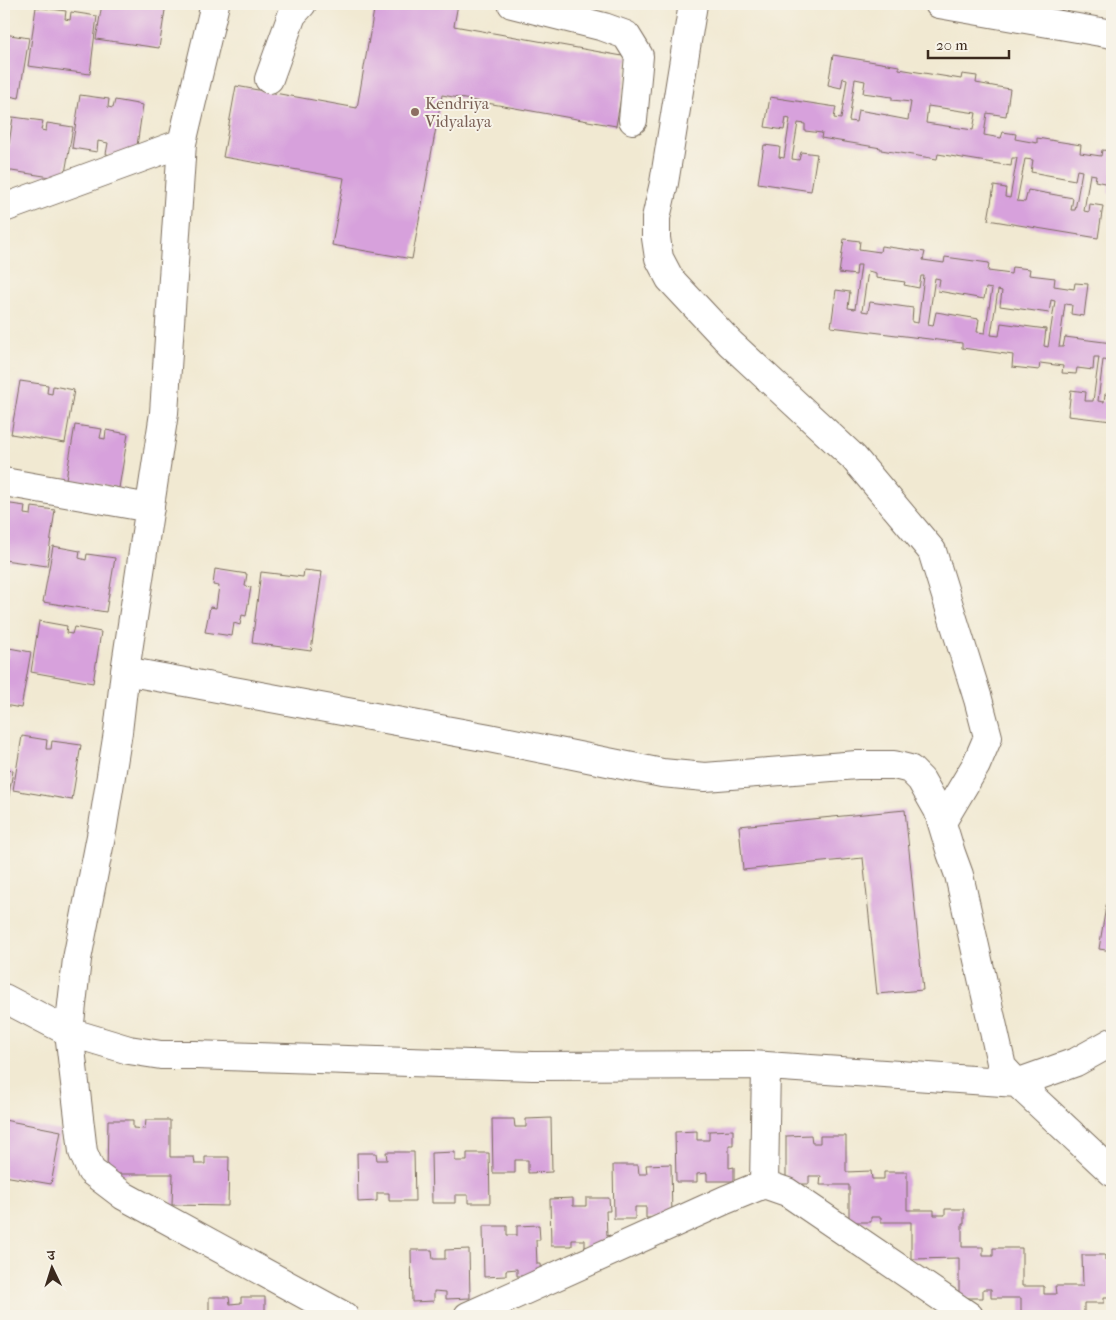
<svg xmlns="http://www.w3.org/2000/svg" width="1116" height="1320" font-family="'IM FELL French Canon','Noto Serif Devanagari',serif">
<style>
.building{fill:#d7a1dc;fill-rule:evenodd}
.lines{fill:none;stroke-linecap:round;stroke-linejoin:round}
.minor-casing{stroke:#7b6d5d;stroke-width:30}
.minor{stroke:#fff;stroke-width:28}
.education-dot{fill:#8d6e63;stroke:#f7f3e8;stroke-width:2}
.labels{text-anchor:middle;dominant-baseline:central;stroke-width:4;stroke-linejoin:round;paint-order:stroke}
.education-label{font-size:16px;fill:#785e54;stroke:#f7f3e8;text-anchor:start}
</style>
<rect width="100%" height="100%" fill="#f7f3e8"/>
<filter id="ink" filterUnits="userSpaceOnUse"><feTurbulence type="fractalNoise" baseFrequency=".02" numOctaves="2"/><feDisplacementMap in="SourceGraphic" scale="10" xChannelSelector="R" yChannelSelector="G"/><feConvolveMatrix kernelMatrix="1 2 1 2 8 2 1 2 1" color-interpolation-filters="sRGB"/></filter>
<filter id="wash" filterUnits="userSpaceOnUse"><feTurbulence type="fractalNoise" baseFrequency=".0096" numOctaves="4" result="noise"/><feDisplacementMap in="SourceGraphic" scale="20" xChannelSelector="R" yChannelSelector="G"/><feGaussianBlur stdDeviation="1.12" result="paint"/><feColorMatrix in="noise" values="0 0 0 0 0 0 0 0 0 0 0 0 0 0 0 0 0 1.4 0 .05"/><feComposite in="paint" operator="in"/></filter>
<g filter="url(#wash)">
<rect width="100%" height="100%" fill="#f1e9d2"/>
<g id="blocks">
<path class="building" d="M102,4H166L159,48L96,39Z
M375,4H458L454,26L628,57L616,126L442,95L412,259L332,245L344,178L223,157L236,86L357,108Z
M36,7L66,11L65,19L70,20L71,12L97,16L90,74L28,66Z
M4,34L29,38L19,98L4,95Z
M833,55L899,66V69L961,79L962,74L977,76L976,83L1010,89L1006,116L987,113L984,135L1001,138L1003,132L1016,134L1015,139L1037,143V138L1081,145L1080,153L1101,156L1102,150L1112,151V194L1108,193L1109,184L1095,181L1096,175L1090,174L1084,211L1089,212L1090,204L1103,206L1098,238L988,220L994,186L1006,188L1005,197L1010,198L1017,158H1012L1011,166L938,154L937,159L881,150V148L821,138L822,133L805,131V124L798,123L792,159L799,160L801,152L817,154L811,191L758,183L764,145L780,147L779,157L784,158L790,119L786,118L784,130L765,127L770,97L836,107L834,118L841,119L847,79L843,78L841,88L828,85ZM855,79L865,81L863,93L892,97V100L911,102L908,120L887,116V115L858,110L856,122L849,121ZM928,106L976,113L973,130L926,123ZM1025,159L1033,160L1031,172L1075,180L1077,170L1082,171L1075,210H1071L1073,198L1028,190L1025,202L1017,201Z
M80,95L109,99L108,107L113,108L115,100L143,105L135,159L106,154L108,143L98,141L97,152L72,148Z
M13,117L43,121L41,130L46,131L47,123L73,127L64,179L5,170Z
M844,239L860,241L859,249L880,252L881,246L925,252L923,260L944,263L945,257L989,263L988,271L1011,274L1012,267L1030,269L1029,275L1055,278L1054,286L1074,289L1075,283L1088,284L1084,316L1071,314L1072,305L1065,304L1059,347H1063L1065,337L1112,343V361L1103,360L1098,401L1104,402L1105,394L1112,395V421L1068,416L1071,390L1086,392L1085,401H1093L1099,357H1094L1093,370L1077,368L1076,374L1062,373L1063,366L1040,363L1039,370L1012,367L1013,355L962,348V343L831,327L836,290L850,292L848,308L855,309L861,265H857L856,275L839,273ZM868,271L876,273V278L905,282L904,285L919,288L921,276H924L918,323L912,322L913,308L870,302L868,312L862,311ZM935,278L940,279L938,291L984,299L986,288L992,289L985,333L977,332L979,319L936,312L933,326L928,325ZM998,290L1002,291L1000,306L1049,313L1051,300L1055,301L1048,347L1044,346L1046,329L1001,323L999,336L991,335Z
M20,381L48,385L47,393L52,394L53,386L74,390L65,443L11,434Z
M75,425L102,429L100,438L105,439L106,430L128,434L119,488L66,479Z
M4,503L25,506L24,514L31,515L32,507L55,510L47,566L4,560Z
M53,546L80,551L79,558L86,560L87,554L115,558L106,612L43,602Z
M215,569L247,574L245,586L251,587L246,616L242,615L240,625L234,623L232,636L205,632L210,607L216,608L219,586L213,585Z
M304,570L322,572L311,651L252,643L261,572L303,577Z
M39,621L67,626L66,633L72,634L74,627L101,632L93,683L31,672Z
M9,648L31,652L21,708L4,705V657L7,658Z
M22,736L47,740L46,749H51L52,741L81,745L72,800L13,790Z
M4,769L13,771L5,818H4Z
M905,810L923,990L877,994L863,858L743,870L739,826Z
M1109,888H1112V951L1099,949Z
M551,1118L552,1172L528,1173V1160H515V1173H493L492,1119H514L515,1127H526V1119Z
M4,1120L61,1131L51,1184L4,1176Z
M108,1120H133V1128L145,1129L146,1120H170V1157H194L195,1164H205V1157H229L228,1206L172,1205L173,1174H107Z
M733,1130V1145H729V1168L734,1167V1181H707V1173L697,1174V1182H676L675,1132L697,1131V1140H709V1131Z
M811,1135L812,1143H820V1136H846V1172L871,1171L872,1179H884V1172H907V1210H934V1215H945V1209H964V1224H962V1247H983V1256H993V1248H1022V1286H1044V1294H1056L1055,1286H1083L1082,1255H1105V1260H1112V1297H1104V1303H1084V1316H1021V1298H991V1289H983V1298H959V1258L911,1259V1222H881V1217H871V1222H849V1185H820L821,1176H809V1184H786V1136Z
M386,1152H414L415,1201H389V1193H377V1201L358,1202L357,1153H376L377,1160H387Z
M455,1152V1161H467V1153H489L490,1203H468V1195H455V1203H432L431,1153Z
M671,1164L672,1218H646V1207H635V1219H614L613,1165H638L639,1174H647L646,1165Z
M573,1198V1206H586V1198H609L610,1211H606L607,1236L610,1235V1246L585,1247V1240H572V1246H551L550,1199Z
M539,1225L540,1240H536L537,1264H540L541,1276H517V1269L506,1270V1276L484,1277L483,1226H507V1235H517V1226Z
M469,1249L470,1298L446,1299V1292L434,1291V1301L412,1302L411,1250H432L433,1259H445V1250Z
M209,1297H229L230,1304L241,1303V1297H265V1316H209Z
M605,1312V1316H582V1313Z
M548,1313H572V1316H548Z"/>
</g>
</g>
<g filter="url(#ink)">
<use href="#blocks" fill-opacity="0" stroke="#7b6d5d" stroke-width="1"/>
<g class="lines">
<defs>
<path id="minor" d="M512,4L604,27L626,35L639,56L633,120
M693,4L664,183L656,218V238L659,258L670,279L730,343L853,457L932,551L978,699L988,737L976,765L942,822
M939,4L1112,34
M269,79L292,15L302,4
M4,208L182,143
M4,482L150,508
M125,671L164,413L182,143L215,4
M4,998L69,1032L83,1152L91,1171L124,1196L344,1316
M1112,1042L1076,1062L1017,1083L751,1065L533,1066L195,1055H161L129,1050L69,1032L77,959L103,826L118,732L125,671L489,738L662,773L705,777L857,765H894L910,769L921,780L938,810L951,853L959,875L1002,1067L1017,1083L1112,1172
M764,1184L766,1066
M468,1316L725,1200L764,1184L787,1192L969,1316"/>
</defs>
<use href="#minor" class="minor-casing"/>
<use href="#minor" class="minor"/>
</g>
</g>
<circle class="education-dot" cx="415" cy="112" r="5"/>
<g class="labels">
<g class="education-label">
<text x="425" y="103">Kendriya<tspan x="425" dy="18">Vidyalaya</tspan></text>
</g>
</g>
<rect width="1116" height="1320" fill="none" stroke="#f7f3e8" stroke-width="20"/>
<g transform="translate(52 1268) rotate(356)" stroke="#f7f3e8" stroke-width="4" paint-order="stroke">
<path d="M0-4L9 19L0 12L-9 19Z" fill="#3b2a1e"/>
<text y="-8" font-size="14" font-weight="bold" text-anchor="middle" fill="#3b2a1e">उ</text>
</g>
<path d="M928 50v8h81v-8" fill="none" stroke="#3b2a1e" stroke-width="2.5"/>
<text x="936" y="50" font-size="15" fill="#3b2a1e" stroke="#f7f3e8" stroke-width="4" paint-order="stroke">20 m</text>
</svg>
